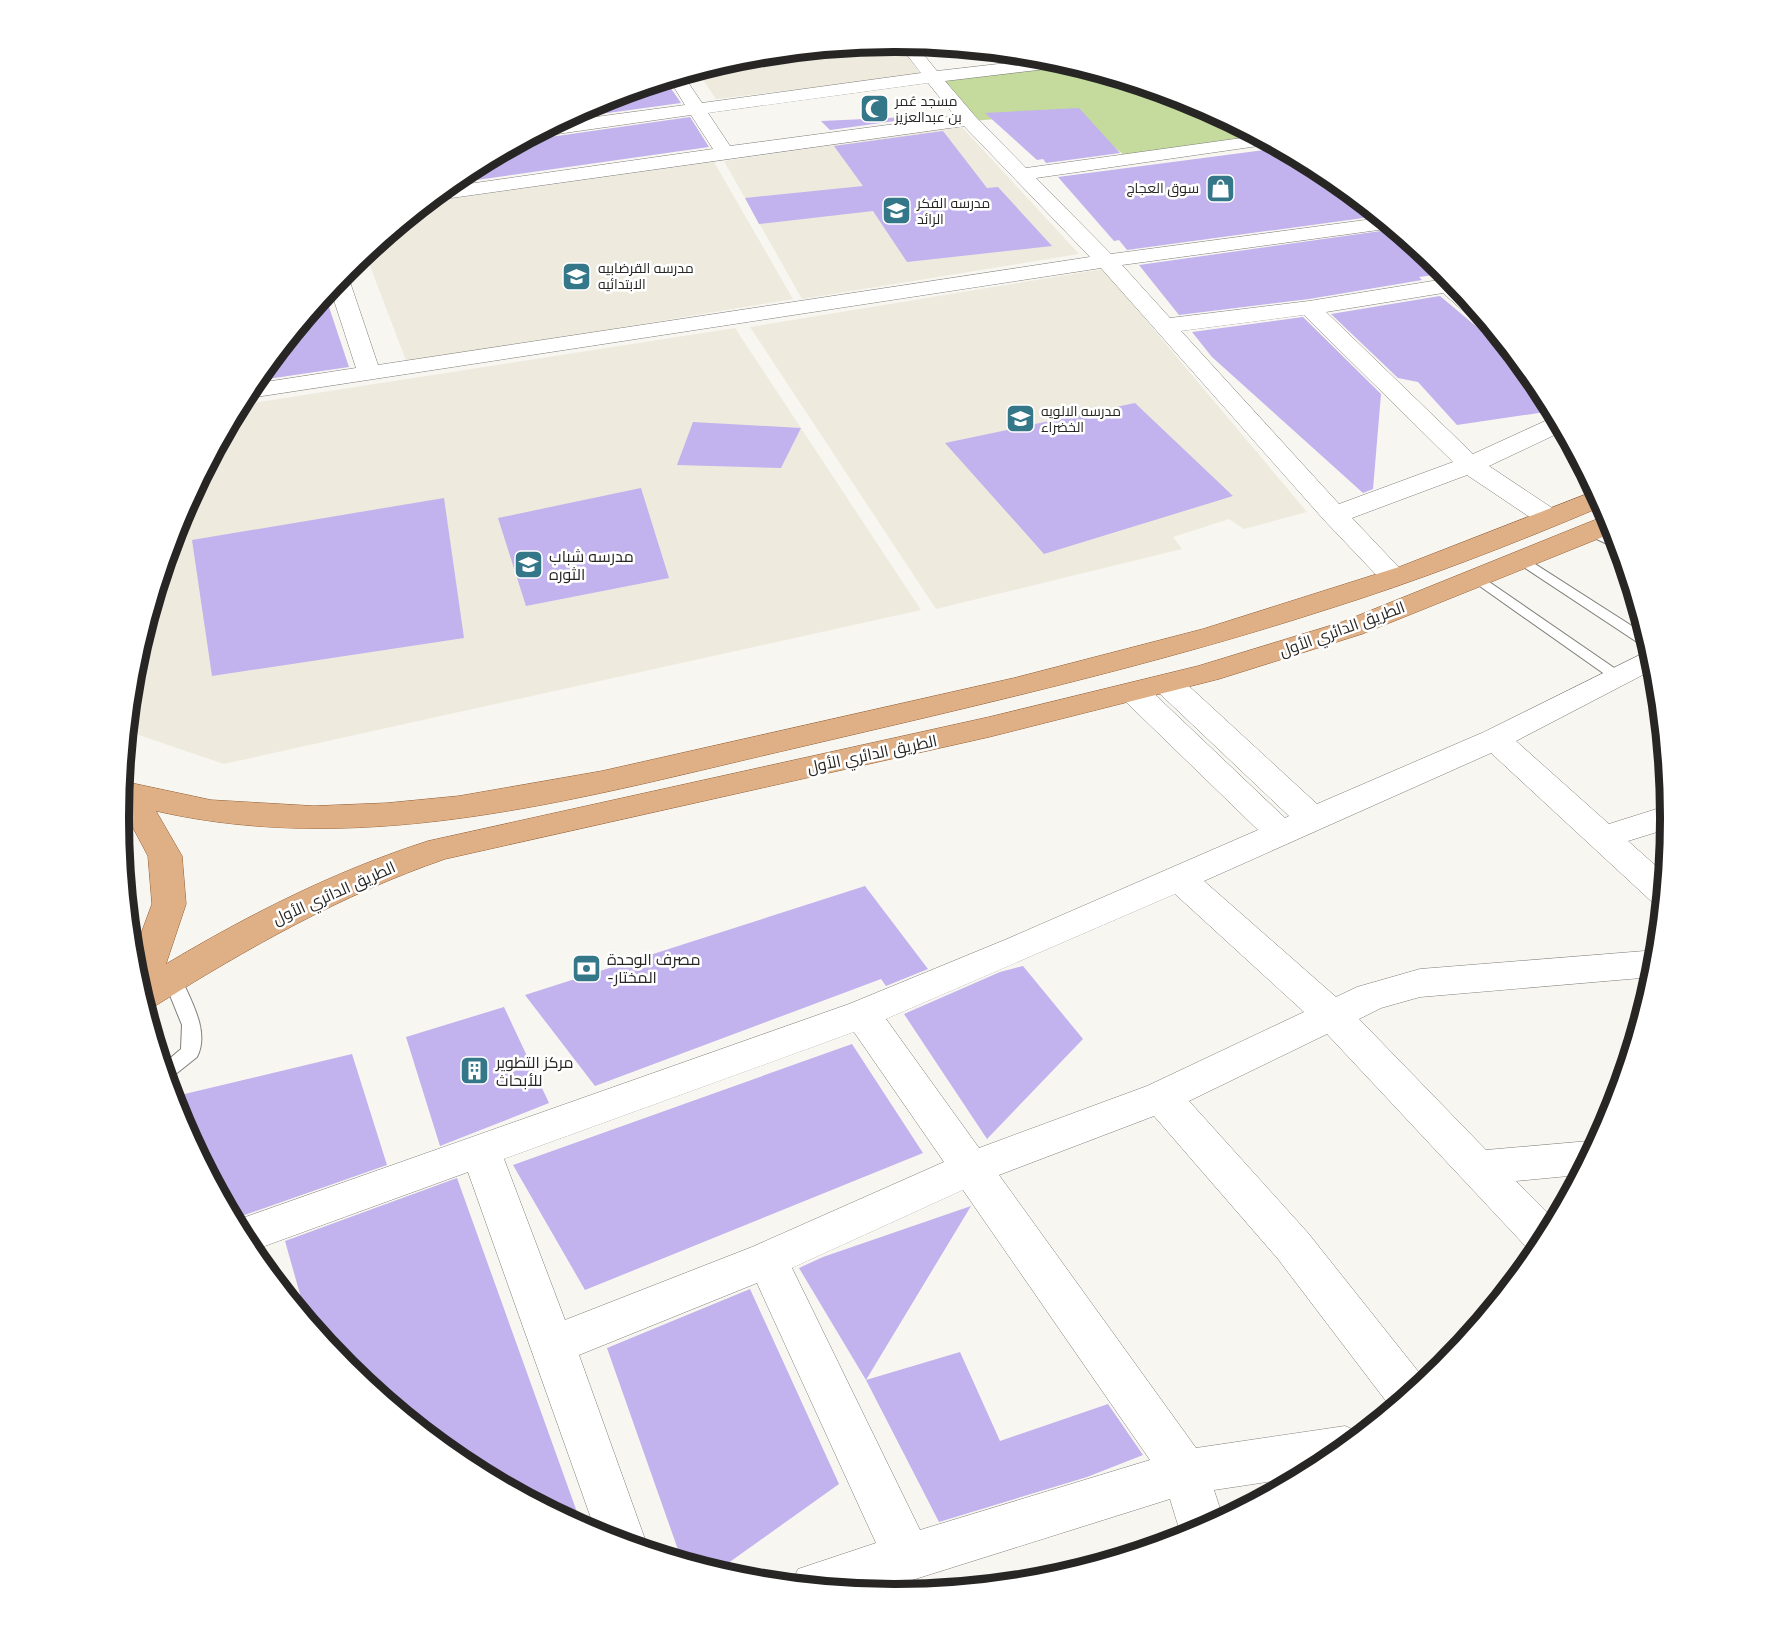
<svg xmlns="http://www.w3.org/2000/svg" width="1789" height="1636" font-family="'Roboto Serif',Cairo,serif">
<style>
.built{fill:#eeeade}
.green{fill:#c5db9e}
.building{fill:#c2b2ed}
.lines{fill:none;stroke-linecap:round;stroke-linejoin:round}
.lane-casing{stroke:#7f7e79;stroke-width:2}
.street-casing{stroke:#7f7e79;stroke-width:1}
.primary-casing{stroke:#915c2f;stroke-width:1}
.lane{fill:#fff;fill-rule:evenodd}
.street{fill:#fff;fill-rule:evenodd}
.primary{fill:#dfaf86;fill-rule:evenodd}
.labels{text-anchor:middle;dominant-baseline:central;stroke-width:5;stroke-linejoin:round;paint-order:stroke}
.far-poi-label{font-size:14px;fill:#272624;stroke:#fff;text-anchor:start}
.poi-label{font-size:16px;fill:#272624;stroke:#fff;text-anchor:start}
.street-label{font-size:16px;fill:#272624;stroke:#fff}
.rim{fill:none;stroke:#272624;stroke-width:8}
</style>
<rect width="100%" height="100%" fill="#f8f6f1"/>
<path class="built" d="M895,42L924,74L716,99L697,71L743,57Z
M962,127L1079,254L802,299L724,161Z
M714,162L793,299L407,363L365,253L428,202Z
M1103,269L1307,512L1244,529L1229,519L1173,537L1182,549L936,609L750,327Z
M735,328L921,610L224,764L127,731L133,666L178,521L239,405Z"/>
<path class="green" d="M1064,63L1192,101L1263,139L1129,159L1071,113L972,121L933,77Z"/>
<path class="building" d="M665,80L681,103L564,119L598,101Z
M1079,108L1120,153L1046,163L1043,159L1037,160L985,113Z
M931,116L830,130L821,121Z
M690,117L709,147L449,184L464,173L534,135L543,138Z
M943,131L987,188L998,187L1052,246L907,262L873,211L759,224L745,198L863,186L834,146Z
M1280,148L1326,173L1378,216L1127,250L1119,240L1114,241L1058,177Z
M1395,229L1447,273L1419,277L1422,280L1309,299L1179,315L1139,265Z
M325,295L349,367L254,381L283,346Z
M1440,296L1521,364L1540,387L1552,411L1457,425L1418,382L1398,378L1331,314Z
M1303,317L1381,394L1373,489L1363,493L1212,357L1192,332Z
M1135,403L1233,496L1044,554L945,443Z
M693,422L801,428L781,468L677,465Z
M641,488L669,578L526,606L498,518Z
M444,498L464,638L212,676L192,540Z
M865,886L928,969L886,986L881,979L595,1086L525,995Z
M1023,966L1083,1039L987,1139L904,1014L1000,972Z
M504,1007L549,1103L440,1146L406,1037Z
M852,1044L923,1153L585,1290L513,1165Z
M352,1054L387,1165L233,1219L177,1115L172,1097Z
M457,1178L582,1526L463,1463L346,1366L307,1319L285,1241Z
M971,1206L866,1380L799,1268L823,1257Z
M750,1289L839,1484L717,1571L682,1561L607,1348Z
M960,1352L1000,1441L1108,1404L1143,1455L1087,1477L939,1522L866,1380Z"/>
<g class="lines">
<defs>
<path id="lane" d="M1591,527L1617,539L1620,550L1586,534L1584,531Z
M1521,555L1646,635L1650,647L1643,646L1516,562L1514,559L1516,556Z
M1479,575L1623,674L1626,677L1623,680H1613L1474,582L1472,579Z
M172,971L178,973L181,978C191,1001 210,1032 197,1057L167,1081L162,1065L181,1049L182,1025L163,978L166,973Z"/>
<path id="street" d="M897,42L915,44L937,71L1050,58L1070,64L1063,67L945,81L975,116L1026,168L1256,136L1272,144L1036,178L1111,254L1380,218L1393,228L1122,265L1170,318L1309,301L1451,278L1484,319L1471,318L1443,293L1326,312L1473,454L1556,416L1563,431L1489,466L1558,512L1562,518L1558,524L1549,526L1540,524L1467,475L1352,518L1408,577L1404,583L1394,585L1384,583L1325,521L1101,268L243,399L252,384L356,368L330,288L342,274L349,279L378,365L1090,257L964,126L437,200L432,199L447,187L713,149L691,115L543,136L536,134L558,122L685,105L669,79L683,75L702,103L921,73ZM928,83L955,116L730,146L708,113ZM1304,315L1453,462L1339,504L1181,331Z
M1650,650L1656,668L1516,741L1609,824L1669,805L1670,828L1628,841L1665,874L1662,904L1651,901L1491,753L1204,881L1336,997L1357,987L1420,969L1657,950L1653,977L1420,997L1381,1008L1359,1019L1486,1150L1589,1141L1596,1144L1579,1175L1516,1181L1555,1220L1537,1253L1530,1251L1327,1034L1189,1101L1308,1233L1425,1380L1392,1409L1278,1259L1154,1116L999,1175L1196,1448L1345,1426L1361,1433L1325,1463L1300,1477L1214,1490L1223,1518L1182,1538L1170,1499L874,1592L791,1584L798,1569L876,1543L757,1283L579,1355L646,1542L643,1549L597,1535L468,1172L251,1251L234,1221L849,1004L1007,939L1258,830L1124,700L1120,693L1124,686L1135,683L1146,686L1285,818L1289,816L1157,691L1153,684L1157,677L1168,675L1179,677L1317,804L1484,732ZM1175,894L1304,1012L1147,1086L979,1148L886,1019ZM854,1032L944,1162L752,1247L565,1320L504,1159ZM963,1190L1150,1460L920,1530L792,1268Z"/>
<path id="primary" d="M1595,491L1603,506C1511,545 1418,581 1322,611C1151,666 975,706 800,747C591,795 371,860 156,811L182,856L186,904L166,964C250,914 335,871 428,841L989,717L1198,666L1342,622L1602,517L1609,516L1615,532L1362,634L1219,679L989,737L445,859C341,895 248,948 155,1006L145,1009L132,958L152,904L148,856L131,824L119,815L122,781L211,800L314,806L387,803L459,796L602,771L1014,678L1203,629L1399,567Z"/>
</defs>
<use href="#lane" class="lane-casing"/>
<use href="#street" class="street-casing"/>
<use href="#primary" class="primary-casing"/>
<use href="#lane" class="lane"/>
<use href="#street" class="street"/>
<use href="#primary" class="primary"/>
</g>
<defs>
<symbol id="mosque-square" viewBox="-11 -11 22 22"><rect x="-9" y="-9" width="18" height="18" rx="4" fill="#347788" stroke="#fff"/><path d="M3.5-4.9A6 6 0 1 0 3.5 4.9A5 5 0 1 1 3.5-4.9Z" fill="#fff"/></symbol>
<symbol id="shop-square" viewBox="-11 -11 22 22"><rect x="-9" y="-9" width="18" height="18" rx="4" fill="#347788" stroke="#fff"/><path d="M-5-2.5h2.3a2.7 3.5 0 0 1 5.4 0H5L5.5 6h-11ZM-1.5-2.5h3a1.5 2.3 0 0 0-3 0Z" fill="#fff"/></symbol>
<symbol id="school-square" viewBox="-11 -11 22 22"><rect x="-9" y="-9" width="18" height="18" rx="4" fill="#347788" stroke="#fff"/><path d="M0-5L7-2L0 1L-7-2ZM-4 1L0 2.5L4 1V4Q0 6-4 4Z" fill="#fff"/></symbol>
<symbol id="bank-square" viewBox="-11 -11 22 22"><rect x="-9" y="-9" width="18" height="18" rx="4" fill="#347788" stroke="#fff"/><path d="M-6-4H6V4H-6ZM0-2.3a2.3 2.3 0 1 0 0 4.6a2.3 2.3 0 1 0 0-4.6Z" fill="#fff"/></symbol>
<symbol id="building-square" viewBox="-11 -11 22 22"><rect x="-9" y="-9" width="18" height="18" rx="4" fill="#347788" stroke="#fff"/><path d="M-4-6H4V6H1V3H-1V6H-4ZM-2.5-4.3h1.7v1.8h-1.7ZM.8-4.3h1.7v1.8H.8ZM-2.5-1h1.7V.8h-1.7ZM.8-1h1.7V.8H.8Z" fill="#fff"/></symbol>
</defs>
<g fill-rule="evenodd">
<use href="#mosque-square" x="858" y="92" width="33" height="33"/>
<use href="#shop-square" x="1204" y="172" width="33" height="33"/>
<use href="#school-square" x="880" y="194" width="33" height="33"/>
<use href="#school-square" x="560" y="260" width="33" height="33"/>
<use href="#school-square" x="1004" y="402" width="33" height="33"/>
<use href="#school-square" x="512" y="548" width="33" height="33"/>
<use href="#bank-square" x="570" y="952" width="33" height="33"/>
<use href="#building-square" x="458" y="1054" width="33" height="33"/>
</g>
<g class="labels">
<g class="far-poi-label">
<text x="895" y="101">مسجد عُمر<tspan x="895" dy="16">بن عبدالعزيز</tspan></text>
<text x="1199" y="188" text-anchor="end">سوق العجاج</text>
<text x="917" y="203">مدرسه الفكر<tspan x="917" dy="16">الرائد</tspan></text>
<text x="598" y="268">مدرسه القرضابيه<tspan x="598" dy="16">الابتدائيه</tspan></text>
<text x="1041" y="411">مدرسه الالويه<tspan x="1041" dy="16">الخضراء</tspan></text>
</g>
<g class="poi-label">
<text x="549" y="556">مدرسه شباب<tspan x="549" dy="18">الثوره</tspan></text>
<text x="607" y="959">مصرف الوحدة<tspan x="607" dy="18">-المختار</tspan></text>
<text x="496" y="1062">مركز التطوير<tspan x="496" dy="18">للأبحاث</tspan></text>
</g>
<g class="street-label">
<text transform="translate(1342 629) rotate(-20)">الطريق الدائري الأول</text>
<text transform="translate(872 754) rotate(-12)">الطريق الدائري الأول</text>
<text transform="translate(334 893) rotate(-24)">الطريق الدائري الأول</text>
</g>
</g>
<path d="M0 0H1789V1636H0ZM894 52H895A765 765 0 0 1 1660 817V819A765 765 0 0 1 895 1584H894A765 765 0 0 1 129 819V817A765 765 0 0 1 894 52Z" fill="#fff" fill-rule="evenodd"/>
<path class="rim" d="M894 52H895A765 765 0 0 1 1660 817V819A765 765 0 0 1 895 1584H894A765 765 0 0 1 129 819V817A765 765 0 0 1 894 52Z"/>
</svg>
